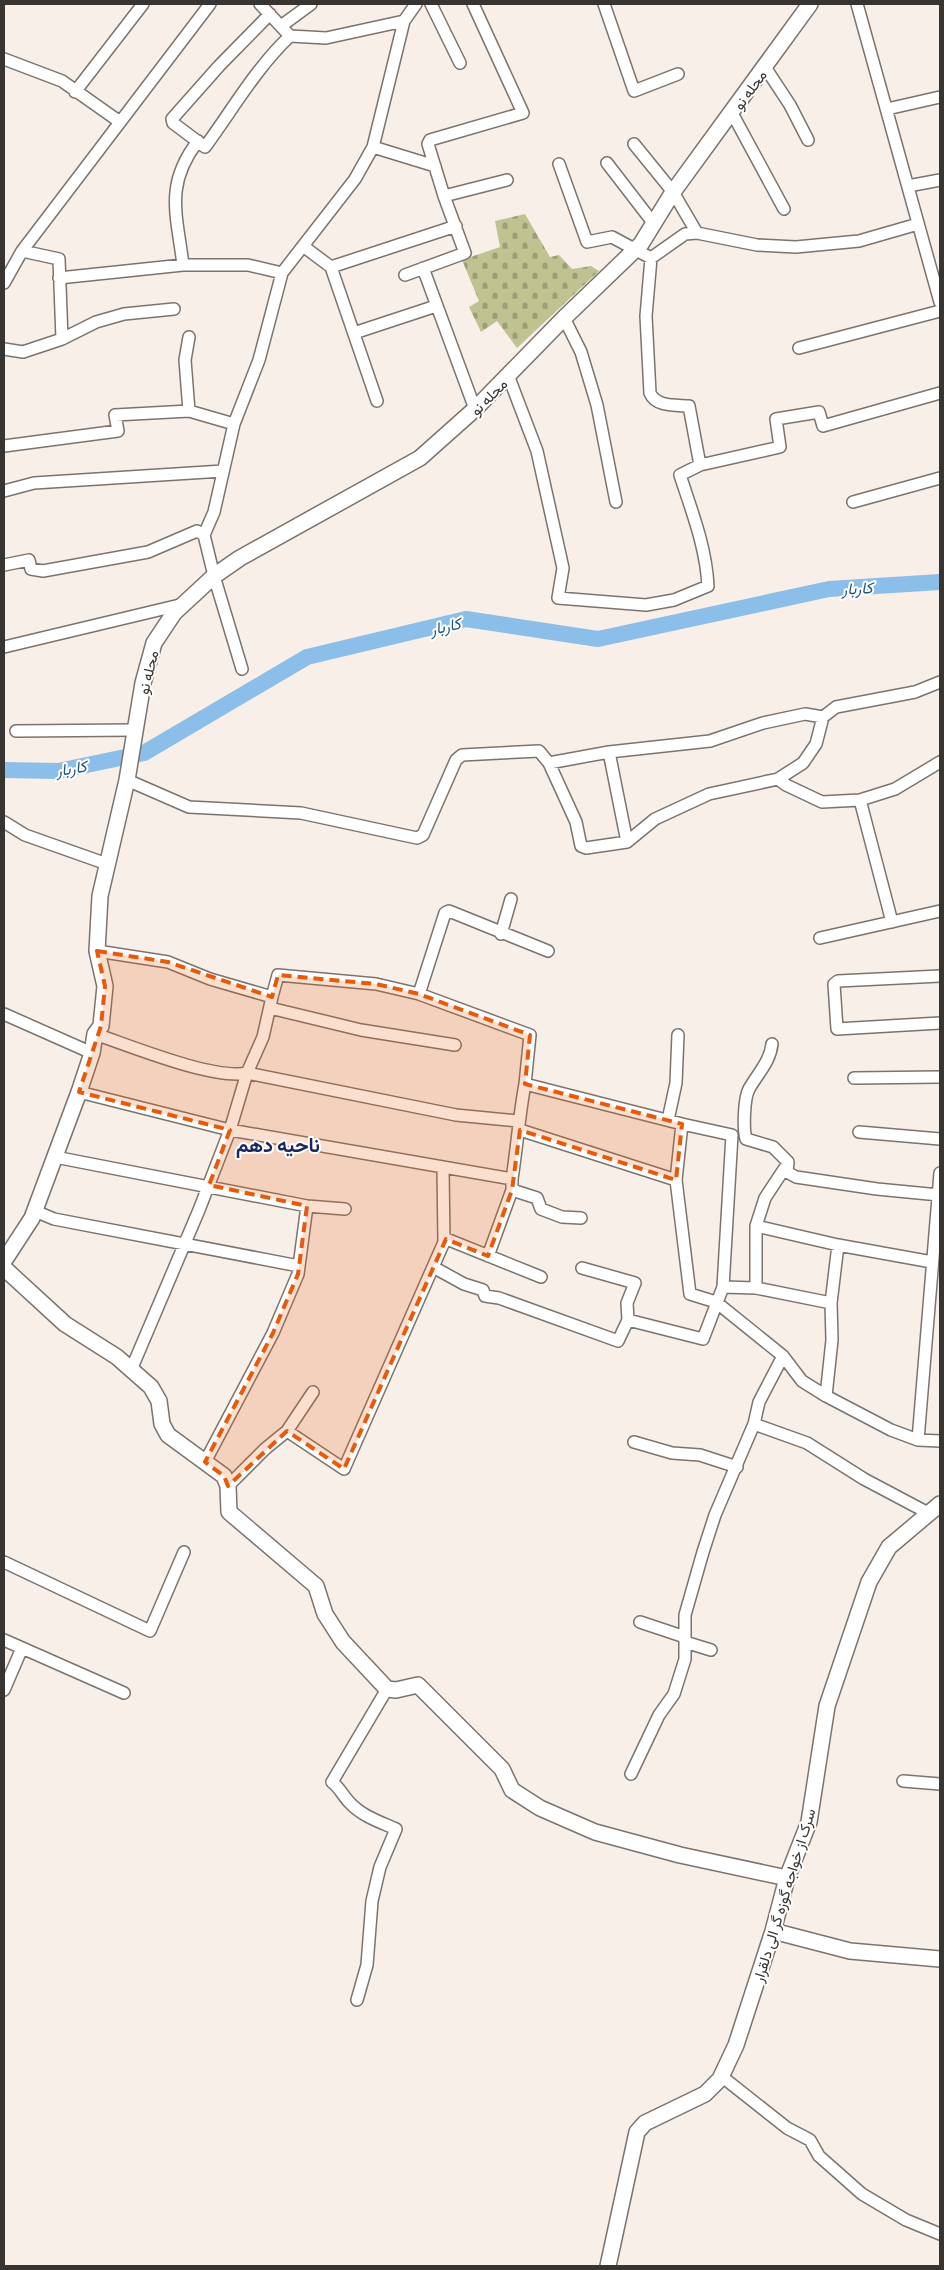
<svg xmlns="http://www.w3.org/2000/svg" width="944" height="2270" font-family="Literata,Vazirmatn,serif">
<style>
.cemetery{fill:url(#cemetery-stones)}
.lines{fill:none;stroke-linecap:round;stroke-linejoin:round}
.river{stroke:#8bbee8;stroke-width:16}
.street-casing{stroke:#7b736e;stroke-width:14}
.secondary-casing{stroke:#7b736e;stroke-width:18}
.street{stroke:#fff;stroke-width:11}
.secondary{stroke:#fff;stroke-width:15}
.marked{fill:#e8590c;fill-opacity:0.2;stroke:#e8590c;stroke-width:4;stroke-dasharray:10 6;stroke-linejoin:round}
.labels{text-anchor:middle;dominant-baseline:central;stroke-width:4;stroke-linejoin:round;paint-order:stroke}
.street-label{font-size:15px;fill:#373432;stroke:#fefefe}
.water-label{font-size:16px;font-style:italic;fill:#1d567f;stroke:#fefefe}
.district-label{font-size:20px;font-weight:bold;fill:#1a285f;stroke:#fefefe}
</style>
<defs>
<pattern id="cemetery-stones" width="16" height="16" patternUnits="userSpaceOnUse" patternTransform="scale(1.25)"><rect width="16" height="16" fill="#bfc390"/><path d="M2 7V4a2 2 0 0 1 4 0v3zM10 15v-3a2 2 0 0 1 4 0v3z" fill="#9c9f76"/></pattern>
</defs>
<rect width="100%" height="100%" fill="#f8efe9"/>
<path class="cemetery" d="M525,214L550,257L559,255L572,269L591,266L599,271L517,348L497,321L481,332L469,307L479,301L462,260L500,247L495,221Z"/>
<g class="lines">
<path class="river" d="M4,770L58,771L144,753L307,657L466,619L598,639L829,589L940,582"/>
<defs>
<path id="street" d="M260,4L290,36L326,38L404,21
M431,4L460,63
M473,4L523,113L430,140L428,144L444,196L507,180
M604,4L634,91L678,74
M857,4L940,302
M270,14L219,66L172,119L173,123L205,147C233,109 256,68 290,36
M281,26L311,4
M4,59L62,81L120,122
M765,67L790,105L808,140
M75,92L143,4
M887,109L940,97
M732,113L784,209
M634,144L673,192L697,233
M373,147L435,166
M607,163L654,224
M559,164L587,242L612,237L651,258L685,234L697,233L757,245L796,247L859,241L918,224
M908,186L940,180
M303,246L331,267L377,401
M22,251L59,259L62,339
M651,258L646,316L650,393C656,407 675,405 689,406L700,465
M183,265C177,215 164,185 198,141
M331,267L456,226
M423,268L475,409
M405,275L465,253L444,196
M59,278L183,265H248L282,273
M4,283L22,251L210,4
M564,318L581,352L597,405L616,502
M354,333L436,306
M189,337L185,360L189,411
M799,348L940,311
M4,349L23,352L62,339L96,322L124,314L174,309
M508,375L537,451L563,568L558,598L646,605L674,600L708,586C706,547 692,512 680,475L700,465L780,447L776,419L819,412L823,426L940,393
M4,446L118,431L115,415L189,411L234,424
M4,491L34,483L223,471
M853,502L940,478
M4,565L29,560L31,569L43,571L148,552L197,531L204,535
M4,647L184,604
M242,669L214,576L204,535L214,512L234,424L259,360L282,273L355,179L373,147L404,21L416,4
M16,731L134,730
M609,752L627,842
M549,763L576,822L581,846L586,848L627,842L655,819L709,794L778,779L803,763L816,744L823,717
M778,779L786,785L822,802L860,800L895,789L940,762
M127,780L189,807L301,813L417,838L423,835L456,760L462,755L539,751L549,763L609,752L710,741L763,723L805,714L823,717L836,707L915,692L940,682
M860,800L892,922
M4,822L25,835L107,864
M501,934L511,899
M820,938L940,911
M97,951L168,962L210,979L272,997L278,975L376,984L419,994L530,1035L525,1084
M940,976L838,981L834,984L837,1029L940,1023
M419,994L445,913L449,911L548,951
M270,1008L361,1030L455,1045
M4,1014L92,1053
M95,1034C131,1046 213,1080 247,1073L456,1115L518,1121
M772,1044C770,1062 758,1073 749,1089C744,1098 743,1128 746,1139L773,1147L788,1162L787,1172L796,1177L877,1189L939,1195
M854,1078L940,1077
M79,1092L230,1130L512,1179C517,1147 519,1116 525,1084L682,1124L676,1180L690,1294L716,1302L783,1356L802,1381L826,1396L891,1430L918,1440L940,1441
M668,1120L676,1083L678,1035
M520,1130L676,1180
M859,1132L940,1139
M55,1157L307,1206L345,1209
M512,1179V1190L537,1198L541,1209L562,1217L581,1218
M35,1211L54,1219L299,1266
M756,1226L838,1245L932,1262
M444,1238L541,1277
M488,1256L512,1190
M433,1267L464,1284L483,1290L485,1296L499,1298L618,1341L628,1320L703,1339L723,1287L732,1135L682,1124
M582,1268L635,1283L627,1303L628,1320
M723,1287L756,1288L831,1303
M756,1288V1226L765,1198L788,1163
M783,1356L759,1402L754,1424L807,1443L864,1479L930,1514
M131,1370L199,1210L230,1130L247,1073L263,1037L272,997
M826,1396L832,1340L831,1303L838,1245
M287,1431L313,1392
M918,1440L940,1173
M634,1442L672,1453L700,1455L737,1467
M205,1462L273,1333L298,1274L307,1206
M228,1486L265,1449L287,1431L344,1469L444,1242L443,1169
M4,1562L150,1631L184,1552
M640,1622L685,1637
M4,1640L124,1693
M685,1642L711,1650
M4,1690L22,1648
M631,1774L659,1715L674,1694L685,1659V1615L703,1552L715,1515L754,1424
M903,1781L940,1784
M357,2000L367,1965L372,1901L380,1867L396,1829C380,1822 362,1816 350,1803C343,1796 340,1788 332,1782L387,1689
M720,2075L787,2128L810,2140L819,2156L862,2194L906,2220L940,2234"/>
<path id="secondary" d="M4,1261L32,1218L79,1092L92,1053L95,1034L101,1026L105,986L97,951L100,896L127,780L143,683L154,643L174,613L214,576L240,558L420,458L475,409L564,318L641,244L673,192L810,4
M4,1268L65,1324L117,1357L151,1387L159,1401L162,1424L168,1435L224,1476L228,1486L229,1512L316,1586L325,1614L343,1642L387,1689L396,1690L418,1685L502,1769L512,1790L540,1808L595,1832L680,1855L787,1878
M773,1931L850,1951L940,1959
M608,2266L637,2132L645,2123L705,2094L720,2079L736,2045L773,1931L787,1878L809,1822L827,1706L869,1582L889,1547L940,1504"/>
</defs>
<use href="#street" class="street-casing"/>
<use href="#secondary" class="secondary-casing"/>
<use href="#street" class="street"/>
<use href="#secondary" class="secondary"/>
</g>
<path class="marked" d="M97,951L168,962L272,997L278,975L376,984L419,994L530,1035L525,1084L682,1124L676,1180L520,1130L512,1190L488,1256L446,1239L344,1469L287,1431L228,1486L224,1476L205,1462L273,1333L298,1274L307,1206L209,1185L230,1130L79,1092L101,1026L105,986Z"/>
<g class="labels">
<g class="street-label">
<text transform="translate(749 89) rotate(-54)">محله نو</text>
<text transform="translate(488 396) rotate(-45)">محله نو</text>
<text transform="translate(147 672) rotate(-76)">محله نو</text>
<text transform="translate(783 1895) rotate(-73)">سرک از خواجه گوزه گر الی دلقرار</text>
</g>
<g class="water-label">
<text transform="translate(857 587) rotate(-3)">کاربار</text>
<text transform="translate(445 625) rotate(-13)">کاربار</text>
<text transform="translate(71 767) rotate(-9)">کاربار</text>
</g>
<g class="district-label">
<text x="278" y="1143">ناحیه دهم</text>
</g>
</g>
<rect width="944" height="2270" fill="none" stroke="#373432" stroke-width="10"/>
</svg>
